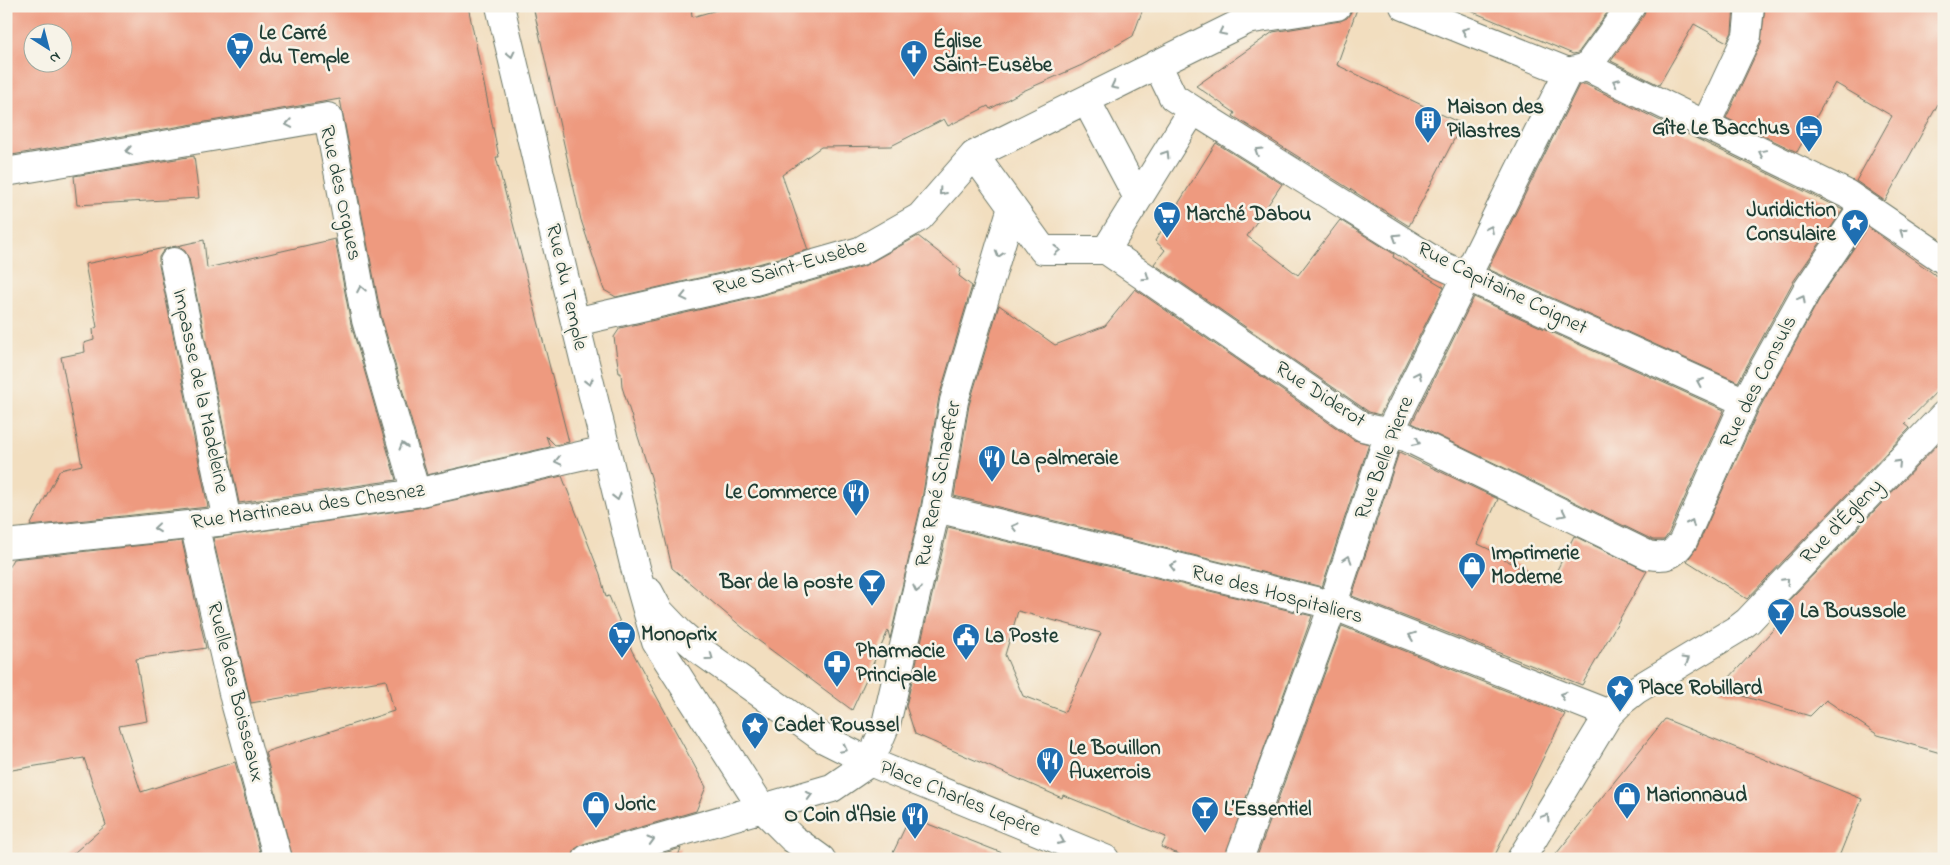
<svg xmlns="http://www.w3.org/2000/svg" width="1950" height="865" font-family="'Indie Flower',sans-serif">
<style>
.building{fill:#ee9a7f;fill-rule:evenodd}
.lines{fill:none;stroke-linecap:round;stroke-linejoin:round}
.minor-casing{stroke:#697565;stroke-width:30}
.minor{stroke:#fff;stroke-width:28}
.oneway{stroke:#8f9e9a}
.labels{text-anchor:middle;dominant-baseline:central;stroke-width:5;stroke-linejoin:round;paint-order:stroke}
.poi-label{font-size:21px;font-weight:bold;fill:#1f3d34;stroke:#f7f3e8;text-anchor:start}
.street-label{font-size:21px;fill:#1f3d34;stroke:#f7f3e8}
</style>
<rect width="100%" height="100%" fill="#f7f3e8"/>
<filter id="ink" filterUnits="userSpaceOnUse"><feTurbulence type="fractalNoise" baseFrequency=".02" numOctaves="2"/><feDisplacementMap in="SourceGraphic" scale="10" xChannelSelector="R" yChannelSelector="G"/><feConvolveMatrix kernelMatrix="1 2 1 2 8 2 1 2 1" color-interpolation-filters="sRGB"/></filter>
<filter id="wash" filterUnits="userSpaceOnUse"><feTurbulence type="fractalNoise" baseFrequency=".0096" numOctaves="4" result="noise"/><feDisplacementMap in="SourceGraphic" scale="20" xChannelSelector="R" yChannelSelector="G"/><feGaussianBlur stdDeviation="1.12" result="paint"/><feColorMatrix in="noise" values="0 0 0 0 0 0 0 0 0 0 0 0 0 0 0 0 0 1.4 0 .05"/><feComposite in="paint" operator="in"/></filter>
<g filter="url(#wash)">
<rect width="100%" height="100%" fill="#f2debf"/>
<g id="blocks">
<path class="building" d="M6,6H468L499,157H496L569,442L555,445L546,436L550,447L427,475L381,316L340,99L6,156ZM32,32H62V62H32Z
M533,6H691L692,17L731,6H1144L1133,36L1082,65L1023,91L990,109L988,106L948,126L944,119L891,146L821,147L782,175L808,250L751,266L616,297L604,290L581,220Z
M1352,6H1358L1337,65L1462,124L1409,226L1233,116L1235,113L1196,86L1273,32L1340,21L1347,18L1351,12Z
M1459,6H1612L1578,53L1573,54Z
M1646,6H1734L1732,32L1727,42L1694,24L1659,85L1611,61L1644,15Z
M1765,6H1944V93L1885,201L1856,181L1892,116L1835,83L1797,152L1726,118L1761,43Z
M1585,84L1843,210L1793,282L1738,382L1488,269L1579,85Z
M1216,143L1282,184L1247,236L1298,275L1340,220L1394,254L1393,257L1444,287L1380,415L1369,412L1154,264L1165,250L1155,241Z
M194,156L199,198L77,205L74,176Z
M1868,227L1944,281V384L1905,424L1910,428L1747,599L1687,561L1697,547L1759,409L1820,298Z
M918,236L961,270L959,276L972,286L939,397L921,505L890,639L888,631L852,710L755,638L672,568L651,477L622,387L621,373H619L614,337L620,328L759,296L864,266Z
M335,239L351,324L396,480L239,503L189,259L185,251L179,247H172L204,240L207,268Z
M170,247L163,251L159,257V265L208,507L30,526L60,470L82,465L61,357L85,352L84,343L94,340L93,329L97,327L85,264Z
M1135,289L1354,440L1369,444L1322,587L954,496L969,405L999,305L1055,345L1105,326Z
M1474,297L1724,410L1669,533L1664,540H1653L1412,423Z
M1938,444L1944,447V754L1878,735L1826,700L1810,716L1719,689L1781,621L1774,616Z
M1399,452L1498,499L1478,544L1497,553V555L1550,584L1574,536L1647,571L1582,685L1352,596Z
M562,476L600,574L606,597L609,596L632,651L706,787L696,811L583,844L575,849L572,859H293L265,752L394,711L386,680L251,703L213,538L418,508Z
M948,527L1312,616L1224,859H1190L1176,853L1161,847L1166,837L1063,795L1062,798L915,734L906,706ZM1018,611L1101,633L1065,712L1023,696L1005,655Z
M182,541L206,648L136,659L147,721L119,726L141,792L235,762L262,859H67L106,825L84,758L6,771V572L13,559Z
M1342,626L1565,714L1493,859H1256Z
M1665,719L1862,799L1838,859H1552Z
M910,817L1010,856V859H890Z
M681,848L677,859H644Z"/>
</g>
</g>
<g filter="url(#ink)">
<use href="#blocks" fill-opacity="0" stroke="#697565" stroke-width="1"/>
<g class="lines">
<defs>
<path id="minor" d="M500,6L575,322L635,568L656,642L762,808L792,838L821,859
M1404,6L1568,72L1587,67L1847,194L1944,260
M1587,67L1631,6
M1086,100L1138,198
M1193,110L1441,265L1745,402
M1705,126L1747,36L1750,6
M974,155L1043,250H1106L1193,110L1173,97L1157,64
M6,172L328,117L366,320L416,493
M1106,250L1363,427L1406,437L1648,555C1666,558 1673,556 1683,541L1745,402L1807,290L1864,206
M174,262L227,521
M575,322L755,281L860,251L920,217L974,155L1247,20L1337,6
M936,508L1332,605L1609,714
M194,524L236,706L278,859
M6,544L227,521L416,493L606,450
M649,592L659,611L680,633L701,651L824,739L870,762L1105,859
M870,762L886,724L936,508L954,401L1012,207
M587,859L832,788L870,762
M1239,859L1327,622L1389,433L1568,72
M1521,859L1609,714L1622,701L1636,690L1739,628L1748,621L1944,415"/>
</defs>
<use href="#minor" class="minor-casing"/>
<use href="#minor" class="minor"/>
</g>
<defs><path id="oneway-chevron" d="M-2-3.5L2.5 0L-2 3.5" fill="none" stroke-width="1.6" stroke-linecap="round" stroke-linejoin="round" transform="scale(1.25)"/></defs>
<g class="oneway">
<use href="#oneway-chevron" transform="translate(1465 31) rotate(-158)"/>
<use href="#oneway-chevron" transform="translate(1222 32) rotate(154)"/>
<use href="#oneway-chevron" transform="translate(511 54) rotate(77)"/>
<use href="#oneway-chevron" transform="translate(1616 82) rotate(-154)"/>
<use href="#oneway-chevron" transform="translate(1114 86) rotate(153)"/>
<use href="#oneway-chevron" transform="translate(289 124) rotate(170)"/>
<use href="#oneway-chevron" transform="translate(129 151) rotate(170)"/>
<use href="#oneway-chevron" transform="translate(1258 151) rotate(-148)"/>
<use href="#oneway-chevron" transform="translate(1762 153) rotate(-154)"/>
<use href="#oneway-chevron" transform="translate(1166 154) rotate(-58)"/>
<use href="#oneway-chevron" transform="translate(942 192) rotate(131)"/>
<use href="#oneway-chevron" transform="translate(1490 229) rotate(-64)"/>
<use href="#oneway-chevron" transform="translate(1903 232) rotate(-146)"/>
<use href="#oneway-chevron" transform="translate(1396 237) rotate(-148)"/>
<use href="#oneway-chevron" transform="translate(1057 250) rotate(-1)"/>
<use href="#oneway-chevron" transform="translate(999 254) rotate(107)"/>
<use href="#oneway-chevron" transform="translate(1146 277) rotate(35)"/>
<use href="#oneway-chevron" transform="translate(361 289) rotate(-101)"/>
<use href="#oneway-chevron" transform="translate(684 297) rotate(167)"/>
<use href="#oneway-chevron" transform="translate(1802 299) rotate(-61)"/>
<use href="#oneway-chevron" transform="translate(1418 375) rotate(-64)"/>
<use href="#oneway-chevron" transform="translate(589 382) rotate(76)"/>
<use href="#oneway-chevron" transform="translate(1700 382) rotate(-156)"/>
<use href="#oneway-chevron" transform="translate(1417 442) rotate(26)"/>
<use href="#oneway-chevron" transform="translate(403 446) rotate(-106)"/>
<use href="#oneway-chevron" transform="translate(558 461) rotate(167)"/>
<use href="#oneway-chevron" transform="translate(1898 463) rotate(-46)"/>
<use href="#oneway-chevron" transform="translate(617 497) rotate(76)"/>
<use href="#oneway-chevron" transform="translate(1563 514) rotate(26)"/>
<use href="#oneway-chevron" transform="translate(1691 523) rotate(-66)"/>
<use href="#oneway-chevron" transform="translate(1015 527) rotate(-166)"/>
<use href="#oneway-chevron" transform="translate(157 528) rotate(174)"/>
<use href="#oneway-chevron" transform="translate(1348 559) rotate(-72)"/>
<use href="#oneway-chevron" transform="translate(1173 566) rotate(-166)"/>
<use href="#oneway-chevron" transform="translate(1786 581) rotate(-47)"/>
<use href="#oneway-chevron" transform="translate(917 589) rotate(103)"/>
<use href="#oneway-chevron" transform="translate(1412 636) rotate(-159)"/>
<use href="#oneway-chevron" transform="translate(710 657) rotate(36)"/>
<use href="#oneway-chevron" transform="translate(1686 660) rotate(-31)"/>
<use href="#oneway-chevron" transform="translate(1563 695) rotate(-159)"/>
<use href="#oneway-chevron" transform="translate(844 749) rotate(26)"/>
<use href="#oneway-chevron" transform="translate(809 795) rotate(-16)"/>
<use href="#oneway-chevron" transform="translate(1546 817) rotate(-59)"/>
<use href="#oneway-chevron" transform="translate(651 840) rotate(-16)"/>
<use href="#oneway-chevron" transform="translate(1061 841) rotate(23)"/>
</g>
</g>
<defs>
<symbol id="supermarket-pin" viewBox="-11 -11 22 30"><path d="M0 17L-7.5 6A9.5 9.5 0 1 1 7.5 6Z" fill="#1f6fb2" stroke="#f7f3e8"/><path d="M-6-5.5h2.5l.6 2H6L4.5 2H-2.5L-4.4-4H-6ZM-1.5 3.2a1.3 1.3 0 1 0 .1 0ZM3 3.2a1.3 1.3 0 1 0 .1 0Z" fill="#fff"/></symbol>
<symbol id="church-pin" viewBox="-11 -11 22 30"><path d="M0 17L-7.5 6A9.5 9.5 0 1 1 7.5 6Z" fill="#1f6fb2" stroke="#f7f3e8"/><path d="M-1.2-6h2.4v3.5h3.3v2.4h-3.3V6h-2.4V-.1h-3.3v-2.4h3.3Z" fill="#fff"/></symbol>
<symbol id="building-pin" viewBox="-11 -11 22 30"><path d="M0 17L-7.5 6A9.5 9.5 0 1 1 7.5 6Z" fill="#1f6fb2" stroke="#f7f3e8"/><path d="M-4-6H4V6H1V3H-1V6H-4ZM-2.5-4.3h1.7v1.8h-1.7ZM.8-4.3h1.7v1.8H.8ZM-2.5-1h1.7V.8h-1.7ZM.8-1h1.7V.8H.8Z" fill="#fff"/></symbol>
<symbol id="hotel-pin" viewBox="-11 -11 22 30"><path d="M0 17L-7.5 6A9.5 9.5 0 1 1 7.5 6Z" fill="#1f6fb2" stroke="#f7f3e8"/><path d="M-6-4.5h1.5V1H6V5H4.5V3h-9V5H-6ZM-4 0a1.8 1.8 0 1 1 3.6 0ZM.5 0V-2.5h3Q6-2.5 6 0Z" fill="#fff"/></symbol>
<symbol id="sight-pin" viewBox="-11 -11 22 30"><path d="M0 17L-7.5 6A9.5 9.5 0 1 1 7.5 6Z" fill="#1f6fb2" stroke="#f7f3e8"/><path d="M0-6L1.8-2.2L6-1.7L2.9 1.2L3.7 5.4L0 3.3L-3.7 5.4L-2.9 1.2L-6-1.7L-1.8-2.2Z" fill="#fff"/></symbol>
<symbol id="restaurant-pin" viewBox="-11 -11 22 30"><path d="M0 17L-7.5 6A9.5 9.5 0 1 1 7.5 6Z" fill="#1f6fb2" stroke="#f7f3e8"/><path d="M-5-6h1v4h1v-4h1v4h1v-4h1v5L-1.5 .5V6h-2V.5L-5-1ZM5-6V6H3V1.5H1.5Q1.5-4 5-6Z" fill="#fff"/></symbol>
<symbol id="shop-pin" viewBox="-11 -11 22 30"><path d="M0 17L-7.5 6A9.5 9.5 0 1 1 7.5 6Z" fill="#1f6fb2" stroke="#f7f3e8"/><path d="M-5-2.5h2.3a2.7 3.5 0 0 1 5.4 0H5L5.5 6h-11ZM-1.5-2.5h3a1.5 2.3 0 0 0-3 0Z" fill="#fff"/></symbol>
<symbol id="bar-pin" viewBox="-11 -11 22 30"><path d="M0 17L-7.5 6A9.5 9.5 0 1 1 7.5 6Z" fill="#1f6fb2" stroke="#f7f3e8"/><path d="M-6-5H6L.8 .8V4.5H3.5V6h-7V4.5H-.8V.8Z" fill="#fff"/></symbol>
<symbol id="civic-pin" viewBox="-11 -11 22 30"><path d="M0 17L-7.5 6A9.5 9.5 0 1 1 7.5 6Z" fill="#1f6fb2" stroke="#f7f3e8"/><path d="M-.6-6.5H3V-4.5H.6V-3L4-1V1h2V6H-6V1h2V-1L-.6-3ZM-1.2 2.5V6h2.4V2.5Z" fill="#fff"/></symbol>
<symbol id="pharmacy-pin" viewBox="-11 -11 22 30"><path d="M0 17L-7.5 6A9.5 9.5 0 1 1 7.5 6Z" fill="#1f6fb2" stroke="#f7f3e8"/><path d="M-2-6h4v4h4v4h-4v4h-4v-4h-4v-4h4Z" fill="#fff"/></symbol>
</defs>
<g fill-rule="evenodd">
<use href="#supermarket-pin" x="224" y="30" width="32" height="43"/>
<use href="#church-pin" x="898" y="38" width="32" height="43"/>
<use href="#building-pin" x="1412" y="104" width="32" height="43"/>
<use href="#hotel-pin" x="1793" y="113" width="32" height="43"/>
<use href="#supermarket-pin" x="1151" y="199" width="32" height="43"/>
<use href="#sight-pin" x="1839" y="207" width="32" height="43"/>
<use href="#restaurant-pin" x="976" y="443" width="32" height="43"/>
<use href="#restaurant-pin" x="840" y="477" width="32" height="43"/>
<use href="#shop-pin" x="1456" y="550" width="32" height="43"/>
<use href="#bar-pin" x="856" y="567" width="32" height="43"/>
<use href="#bar-pin" x="1765" y="596" width="32" height="43"/>
<use href="#supermarket-pin" x="606" y="619" width="32" height="43"/>
<use href="#civic-pin" x="950" y="621" width="32" height="43"/>
<use href="#pharmacy-pin" x="821" y="648" width="32" height="43"/>
<use href="#sight-pin" x="1604" y="673" width="32" height="43"/>
<use href="#sight-pin" x="739" y="710" width="32" height="43"/>
<use href="#restaurant-pin" x="1034" y="745" width="32" height="43"/>
<use href="#shop-pin" x="1611" y="780" width="32" height="43"/>
<use href="#shop-pin" x="580" y="789" width="32" height="43"/>
<use href="#bar-pin" x="1189" y="794" width="32" height="43"/>
<use href="#restaurant-pin" x="899" y="800" width="32" height="43"/>
</g>
<g class="labels">
<g class="poi-label">
<text x="259" y="34">Le Carré<tspan x="259" dy="24">du Temple</tspan></text>
<text x="933" y="42">Église<tspan x="933" dy="24">Saint-Eusèbe</tspan></text>
<text x="1447" y="108">Maison des<tspan x="1447" dy="24">Pilastres</tspan></text>
<text x="1790" y="129" text-anchor="end">Gîte Le Bacchus</text>
<text x="1836" y="211" text-anchor="end">Juridiction<tspan x="1836" dy="24">Consulaire</tspan></text>
<text x="1186" y="215">Marché Dabou</text>
<text x="1011" y="459">La palmeraie</text>
<text x="837" y="493" text-anchor="end">Le Commerce</text>
<text x="1491" y="554">Imprimerie<tspan x="1491" dy="24">Moderne</tspan></text>
<text x="853" y="583" text-anchor="end">Bar de la poste</text>
<text x="1800" y="612">La Boussole</text>
<text x="641" y="635">Monoprix</text>
<text x="985" y="637">La Poste</text>
<text x="856" y="652">Pharmacie<tspan x="856" dy="24">Principale</tspan></text>
<text x="1639" y="689">Place Robillard</text>
<text x="774" y="726">Cadet Roussel</text>
<text x="1069" y="749">Le Bouillon<tspan x="1069" dy="24">Auxerrois</tspan></text>
<text x="1646" y="796">Marionnaud</text>
<text x="615" y="805">Joric</text>
<text x="1224" y="810">L’Essentiel</text>
<text x="896" y="816" text-anchor="end">O Coin d'Asie</text>
</g>
<g class="street-label">
<text transform="translate(340 193) rotate(78)">Rue des Orgues</text>
<text transform="translate(790 268) rotate(-16)">Rue Saint-Eusèbe</text>
<text transform="translate(566 287) rotate(77)">Rue du Temple</text>
<text transform="translate(1502 289) rotate(26)">Rue Capitaine Coignet</text>
<text transform="translate(1759 382) rotate(-63)">Rue des Consuls</text>
<text transform="translate(200 391) rotate(78)">Impasse de la Madeleine</text>
<text transform="translate(1320 395) rotate(33)">Rue Diderot</text>
<text transform="translate(1385 458) rotate(-69)">Rue Belle Pierre</text>
<text transform="translate(939 484) rotate(-79)">Rue René Schaeffer</text>
<text transform="translate(308 507) rotate(-8)">Rue Martineau des Chesnez</text>
<text transform="translate(1842 522) rotate(-46)">Rue d'Égleny</text>
<text transform="translate(1277 595) rotate(15)">Rue des Hospitaliers</text>
<text transform="translate(235 692) rotate(76)">Ruelle des Boisseaux</text>
<text transform="translate(960 799) rotate(22)">Place Charles Lepère</text>
</g>
</g>
<rect width="1950" height="865" fill="none" stroke="#f7f3e8" stroke-width="25"/>
<g transform="translate(48 48) rotate(144)"><circle r="24" fill="#f7f3e8" stroke="#a1aaa0"/>
<path d="M0-4L9 19L0 12L-9 19Z" fill="#1f6fb2"/>
<text y="-8" font-size="14" font-weight="bold" text-anchor="middle" fill="#1f3d34">N</text>
</g>
</svg>
